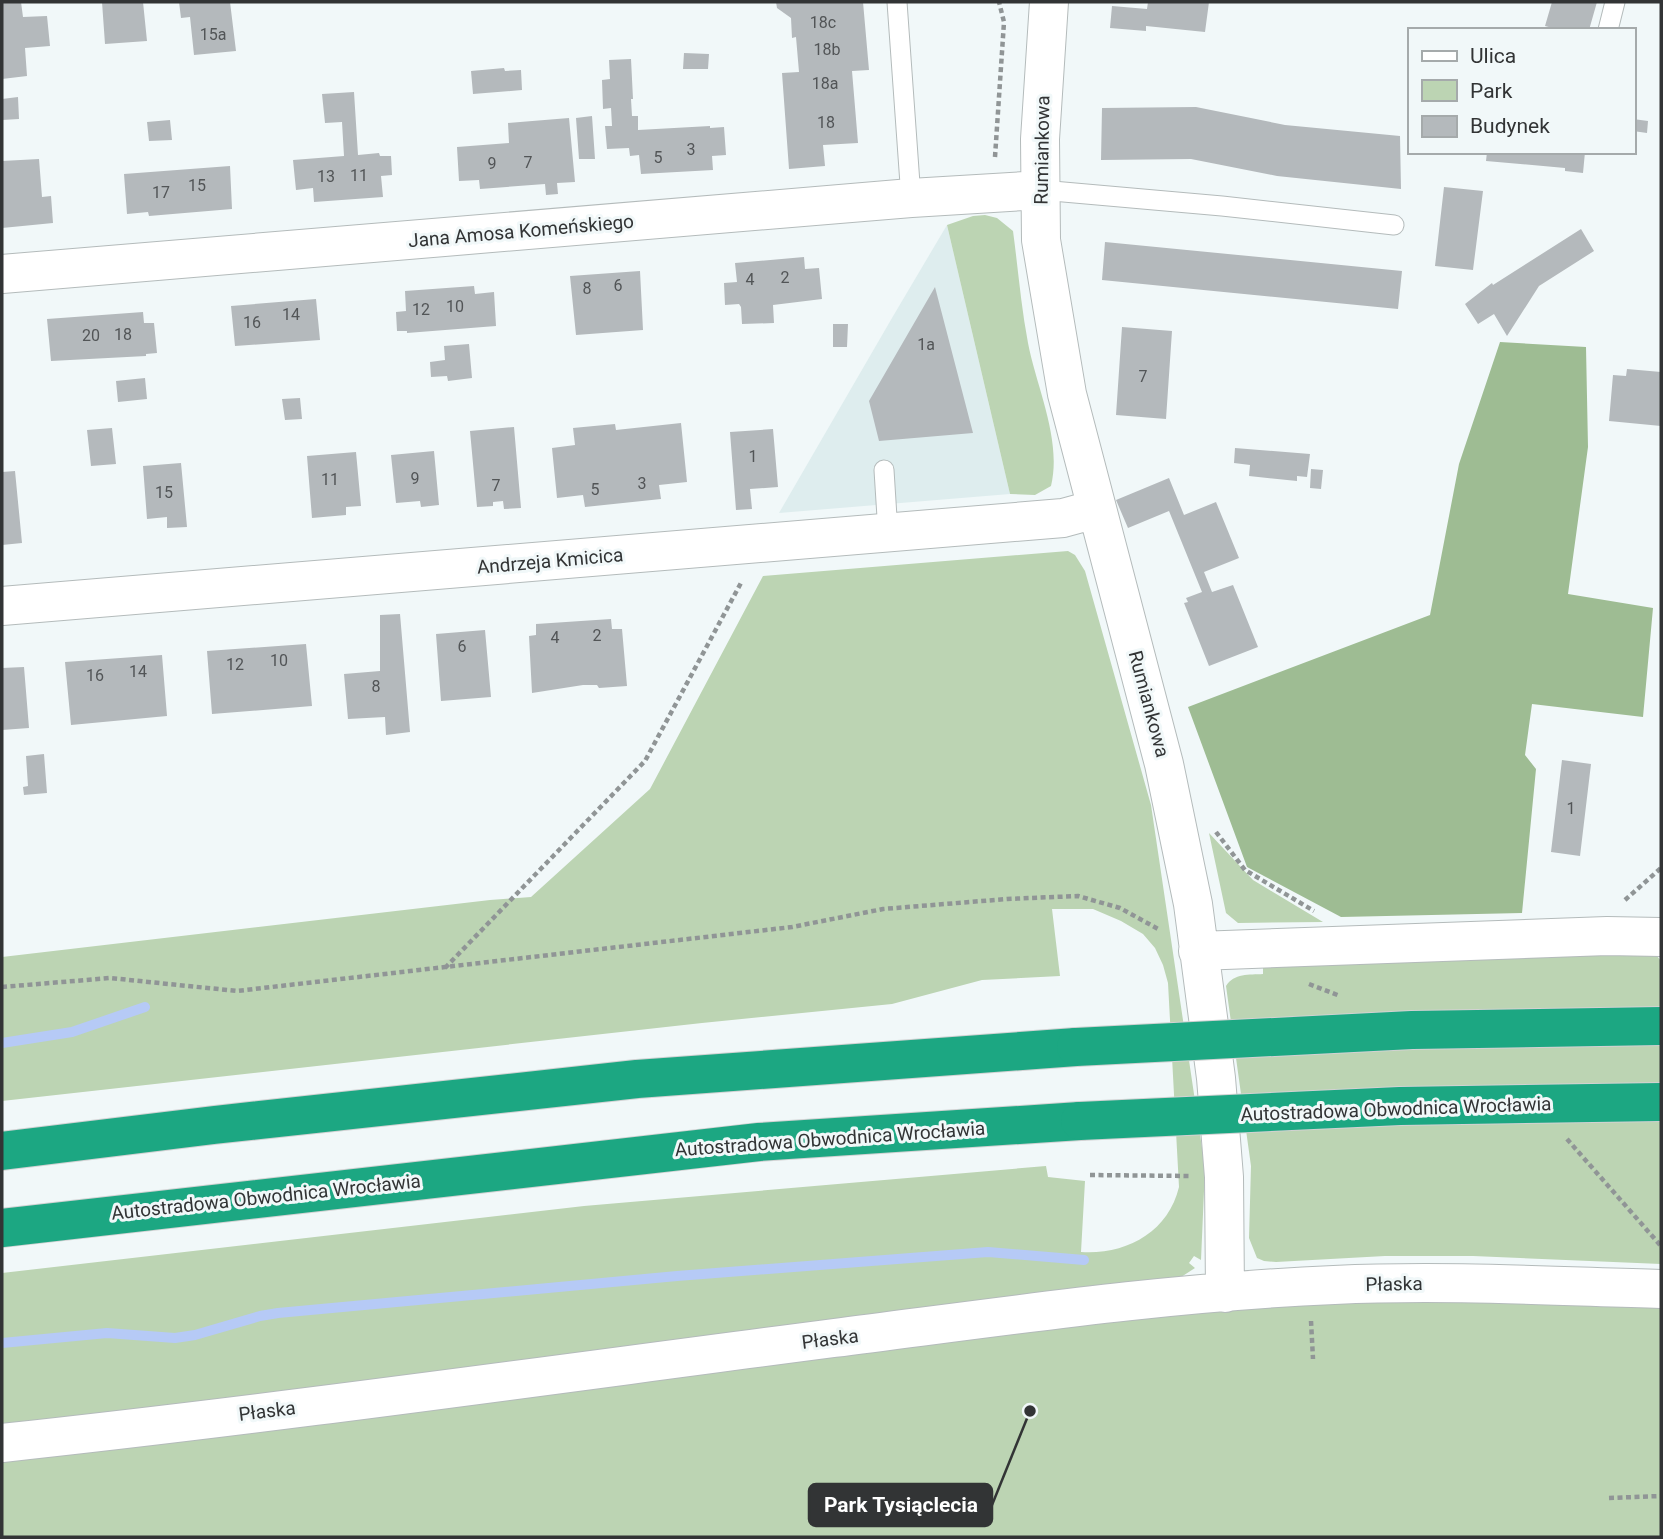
<svg xmlns="http://www.w3.org/2000/svg" width="1663" height="1539" font-family="Roboto,sans-serif">
<style>
.built{fill:#deedee}
.green{fill:#bcd4b3}
.forest{fill:#9ebc93}
.lines{fill:none;stroke-linecap:round;stroke-linejoin:round}
.stream{stroke:#b6caf6;stroke-width:10}
.building{fill:#b4b9bc}
.service-casing{stroke:#b4bbbb;stroke-width:21}
.minor-casing{stroke:#b4bbbb;stroke-width:40}
.motorway-casing{stroke:#d2d2d3;stroke-width:40}
.path{stroke:#909596;stroke-width:4.5;stroke-dasharray:5 3.5;stroke-linecap:butt}
.service{stroke:#fff;stroke-width:19}
.minor{stroke:#fff;stroke-width:38}
.motorway{stroke:#1ca782;stroke-width:38}
.motorway-bridge-casing{stroke:#d2d2d3;stroke-width:40;stroke-linecap:butt}
.motorway-bridge{stroke:#1ca782;stroke-width:38}
.labels{text-anchor:middle;dominant-baseline:central;stroke-width:6;stroke-linejoin:round;paint-order:stroke}
.number-label{font-size:16px;fill:#525557}
.street-label{font-size:19px;fill:#323435;stroke:#f1f8f9}
.leader{fill:none;stroke:#323435;stroke-width:2.5}
.callout-dot{fill:#323435;stroke:#f1f8f9;stroke-width:2.5}
.callout{fill:#323435;stroke:#323435;stroke-width:2.5}
.callout-label{font-size:21px;text-anchor:middle;font-weight:bold;fill:#fff}
</style>
<rect width="100%" height="100%" fill="#f1f8f9"/>
<path class="built" d="M947,225L1010,494L779,513L892,318Z"/>
<path class="green" d="M985,215L997,218L1013,231C1018,268 1021,306 1028,343C1037,389 1062,440 1051,486L1035,495L1010,494L947,225L973,216Z
M1068,551L1075,555L1085,571L1151,805L1205,1168L1201,1260L1194,1256L1189,1263L1195,1268L1178,1279L2,1426V1273L584,1206L1046,1166L1048,1177L1085,1181L1081,1252C1125,1255 1168,1233 1179,1187L1168,983L1163,965L1155,948L1143,934L1121,921L1093,909H1052L1060,976L982,980L892,1004L702,1023L2,1101V957L490,900L531,897L650,789L763,576Z
M1209,833L1253,880L1323,922L1238,923L1226,913Z
M1647,952L1657,956L1661,961V1264L1473,1256H1385L1276,1262L1264,1261L1257,1258L1249,1238L1251,1166L1226,986C1234,973 1249,975 1263,974V964Z
M1435,1296L1661,1307V1537H2V1458L1136,1315Z"/>
<path class="forest" d="M1500,342L1586,347L1588,447L1568,594L1653,608L1643,717L1532,704L1525,755L1536,769L1522,913L1341,917L1247,867L1188,707L1430,615L1459,464Z"/>
<g class="lines">
<path class="stream" d="M2,1043L72,1032L145,1007
M2,1343L107,1333L175,1338L195,1335L260,1316L278,1313L677,1276L988,1252L1084,1260"/>
</g>
<path class="building" d="M2,2H21L23,17L47,16L50,46L25,48L27,76L2,79Z
M102,2H143L147,41L105,44Z
M179,2H230L236,51L194,55L190,17L181,18Z
M776,2H863L869,70L852,71L858,143L823,145L825,166L789,169L782,73L799,72L796,37L792,38L791,18L777,8Z
M1148,2H1209L1205,32L1146,26V31L1110,28L1112,6L1147,9Z
M1552,2H1597L1589,30H1560L1545,26Z
M684,53L709,54L708,69H683Z
M631,59L633,99H631L632,116H638V130L710,126V128L724,127L726,155L712,156L713,170L641,174L639,155L630,156L629,148L607,149L605,126H612L611,108L603,109L602,80L610,79L609,60Z
M504,68L505,71L521,70L522,90L473,94L471,71Z
M354,92L358,155L379,153L380,156H391L392,175L381,176L383,197L314,202L313,188L296,190L293,160L344,156L342,122L325,123L322,94Z
M18,97L19,119L2,120V99Z
M1196,107L1285,125L1400,136L1401,189L1277,176L1191,159L1101,160L1102,108Z
M592,116L595,159H579L576,118Z
M569,118L575,182L557,183L558,194L546,195L545,184L480,189L479,180L459,181L457,147L509,143L508,123Z
M1633,119L1648,121L1647,133L1633,131Z
M170,120L172,140L149,141L147,122Z
M1487,152H1585L1583,173L1565,171V168L1486,161Z
M39,159L42,197L51,196L53,223L2,228V161Z
M230,166L232,209L149,216L148,212L127,214L124,174Z
M1444,187L1483,191L1473,270L1435,266Z
M1581,229L1594,251L1539,286L1507,336L1494,314L1478,324L1465,304L1492,283L1493,285Z
M1105,242L1402,271L1398,309L1102,280Z
M804,257L805,269L819,268L822,299L773,305L774,323L742,324L741,307L739,304L725,305L724,283L737,282L735,263Z
M640,271L643,330L576,335L570,276Z
M474,286L475,294L494,292L496,326L407,333V331H397L396,312L406,311L405,291Z
M935,287L973,433L879,441L869,401Z
M316,299L320,340L235,346L231,306Z
M143,312L144,323H154L157,353L146,354V356L51,361L47,319Z
M833,324H848L847,347H833Z
M1122,327L1172,331L1166,419L1116,415Z
M469,344L472,378L448,381L447,376L431,377L430,362L445,360L444,346Z
M1627,369L1661,372V426L1609,421L1613,375L1626,376Z
M145,378L147,399L118,402L116,381Z
M300,398L302,419L285,420L282,399Z
M681,423L687,482L659,485L661,499L585,507L583,495L557,498L552,448L575,445L573,428L615,424L616,430Z
M514,427L521,508L504,509L503,501L493,502V506L477,507L470,431Z
M112,428L116,464L91,466L87,430Z
M773,429L778,487L750,489L752,509L736,510L730,432Z
M1235,448L1310,454L1307,477L1297,476V481L1249,476L1250,465L1234,463Z
M434,451L439,505L421,507L420,501L396,503L391,455Z
M356,452L361,506L346,507V515L312,518L307,456Z
M181,463L187,527L167,528V517L147,519L143,466Z
M1311,469L1323,470L1321,489L1310,488Z
M15,471L22,543L2,545V472Z
M1169,478L1184,515L1216,502L1239,558L1204,572L1212,592L1233,585L1258,647L1209,666L1184,603L1188,602L1186,598L1202,592L1169,511L1128,528L1116,500Z
M400,614L410,732L386,735L385,717L348,719L344,674L380,671V615Z
M611,619L612,629H622L627,686L599,688L597,685H583L532,693L529,636L536,635V624Z
M485,630L491,697L441,701L436,634Z
M306,644L312,706L212,714L207,651Z
M162,655L167,716L71,725L65,662Z
M24,667L29,728L2,730V668Z
M44,754L47,793L24,795L23,787L28,786L26,756Z
M1562,760L1591,764L1580,856L1551,852Z"/>
<g class="lines">
<defs>
<path id="service" d="M897,2L911,198
M1608,30L1615,2
M1041,190L1222,206L1394,225
M884,470L888,533"/>
<path id="minor" d="M1049,2L1040,139L1041,240L1067,394L1164,764L1193,904L1216,1078L1224,1177L1225,1293
M2,274L911,198L1041,190
M2,606L1063,518L1096,509
M1198,951L1607,936L1661,937
M2,1443C280,1413 557,1374 834,1338C1000,1317 1167,1292 1334,1285C1443,1280 1552,1286 1661,1289"/>
<path id="motorway" d="M2,1151L214,1125L637,1079L1076,1047
M2,1228L759,1142L1080,1121"/>
</defs>
<use href="#service" class="service-casing"/>
<use href="#minor" class="minor-casing"/>
<use href="#motorway" class="motorway-casing"/>
<path class="path" d="M995,157L1004,22L999,2
M1216,832L1245,870L1314,911
M1625,900L1661,868
M445,968L645,761L742,581
M1309,984L1340,996
M2,987L110,978L237,991L792,927L883,909L1007,899L1078,896L1120,908L1160,930
M1567,1139L1661,1246
M1090,1175L1191,1176
M1311,1321L1313,1359
M1609,1498L1661,1496"/>
<use href="#service" class="service"/>
<use href="#minor" class="minor"/>
<use href="#motorway" class="motorway"/>
<defs>
<path id="motorway-bridge" d="M1076,1047L1412,1030L1661,1026
M1080,1121L1400,1106L1661,1102"/>
</defs>
<use href="#motorway-bridge" class="motorway-bridge-casing"/>
<use href="#motorway-bridge" class="motorway-bridge"/>
</g>
<g class="labels">
<g class="number-label">
<text x="823" y="22">18c</text>
<text x="213" y="34">15a</text>
<text x="827" y="49">18b</text>
<text x="825" y="83">18a</text>
<text x="826" y="122">18</text>
<text x="691" y="149">3</text>
<text x="658" y="157">5</text>
<text x="528" y="162">7</text>
<text x="492" y="163">9</text>
<text x="359" y="175">11</text>
<text x="326" y="176">13</text>
<text x="197" y="185">15</text>
<text x="161" y="192">17</text>
<text x="785" y="277">2</text>
<text x="750" y="279">4</text>
<text x="618" y="285">6</text>
<text x="587" y="288">8</text>
<text x="455" y="306">10</text>
<text x="421" y="309">12</text>
<text x="291" y="314">14</text>
<text x="252" y="322">16</text>
<text x="123" y="334">18</text>
<text x="91" y="335">20</text>
<text x="926" y="344">1a</text>
<text x="1143" y="376">7</text>
<text x="753" y="456">1</text>
<text x="415" y="478">9</text>
<text x="330" y="479">11</text>
<text x="642" y="483">3</text>
<text x="496" y="485">7</text>
<text x="595" y="489">5</text>
<text x="164" y="492">15</text>
<text x="597" y="635">2</text>
<text x="555" y="637">4</text>
<text x="462" y="646">6</text>
<text x="279" y="660">10</text>
<text x="235" y="664">12</text>
<text x="138" y="671">14</text>
<text x="95" y="675">16</text>
<text x="376" y="686">8</text>
<text x="1571" y="808">1</text>
</g>
<g class="street-label">
<text transform="translate(1042 150) rotate(-89)">Rumiankowa</text>
<text transform="translate(521 231) rotate(-5)">Jana Amosa Komeńskiego</text>
<text transform="translate(550 561) rotate(-5)">Andrzeja Kmicica</text>
<text transform="translate(1149 704) rotate(75)">Rumiankowa</text>
<text transform="translate(1396 1109) rotate(-2)">Autostradowa Obwodnica Wrocławia</text>
<text transform="translate(830 1139) rotate(-4)">Autostradowa Obwodnica Wrocławia</text>
<text transform="translate(266 1197) rotate(-6)">Autostradowa Obwodnica Wrocławia</text>
<text transform="translate(1394 1284) rotate(-1)">Płaska</text>
<text transform="translate(830 1339) rotate(-7)">Płaska</text>
<text transform="translate(267 1411) rotate(-7)">Płaska</text>
</g>
</g>
<path class="leader" d="M1030 1411L992 1505"/>
<circle class="callout-dot" cx="1030" cy="1411" r="7"/>
<rect class="callout" x="809" y="1484" width="183" height="42" rx="7"/>
<g class="callout-label">
<text x="901" y="1512">Park Tysiąclecia</text>
</g>
<rect width="1663" height="1539" fill="none" stroke="#323435" stroke-width="7"/>
<rect x="1408" y="28" width="228" height="126" fill="#f1f8f9" stroke="#a5aaab" stroke-width="2"/>
<rect x="1422" y="51" width="35" height="10" fill="#ffffff" stroke="#a5aaab" stroke-width="2"/>
<text x="1470" y="63" font-size="21" fill="#323435">Ulica</text>
<rect x="1422" y="80" width="35" height="21" fill="#bcd4b3" stroke="#a5aaab" stroke-width="2"/>
<text x="1470" y="98" font-size="21" fill="#323435">Park</text>
<rect x="1422" y="116" width="35" height="21" fill="#b4b9bc" stroke="#a5aaab" stroke-width="2"/>
<text x="1470" y="133" font-size="21" fill="#323435">Budynek</text>
</svg>
